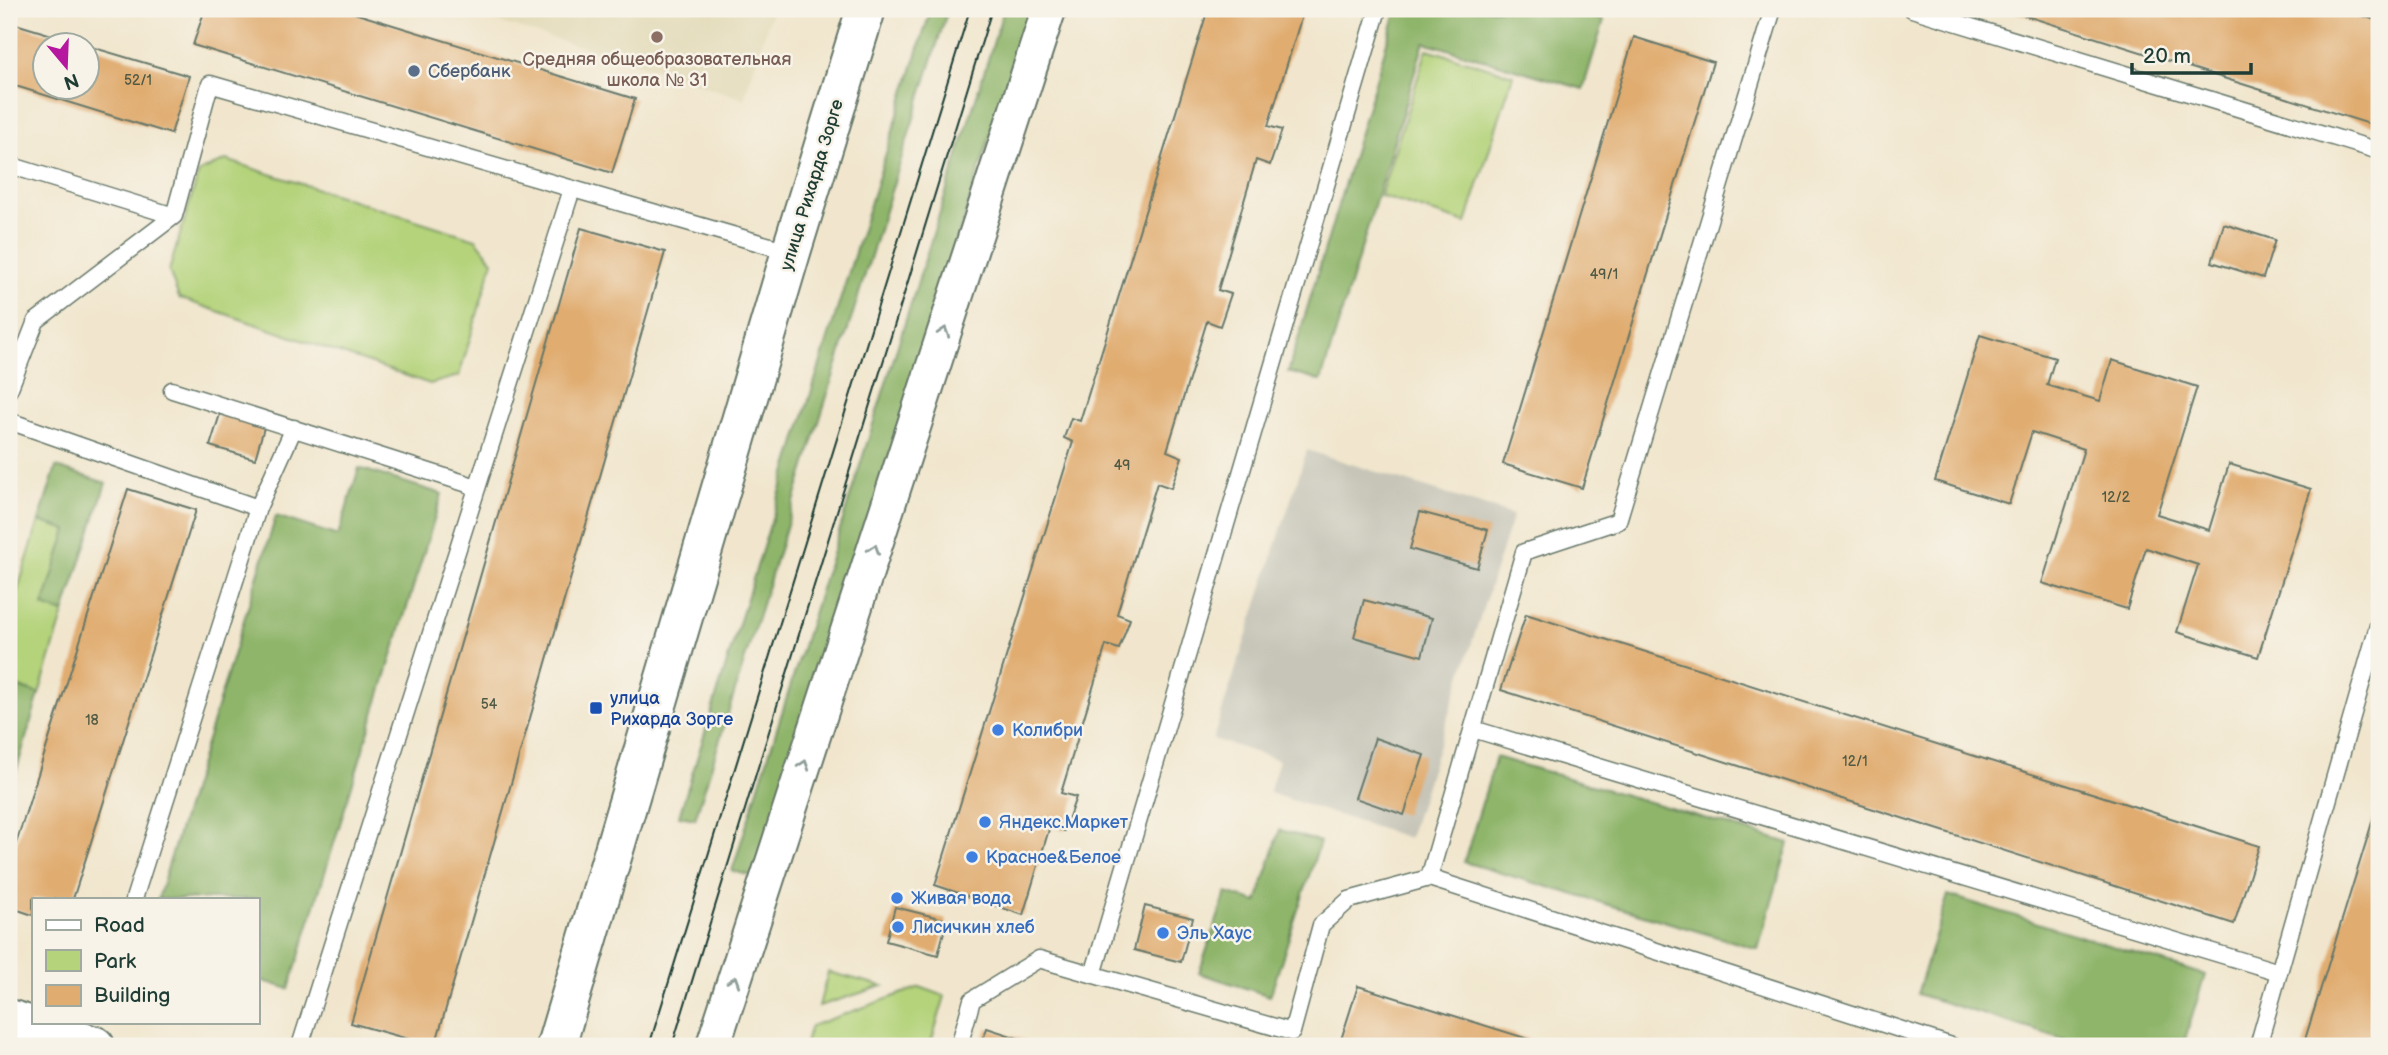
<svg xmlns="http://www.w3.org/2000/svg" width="2388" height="1055" font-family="'Balsamiq Sans',sans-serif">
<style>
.built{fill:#e3dbba}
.industrial{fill:#c6c5b8}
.green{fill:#b4d37a;stroke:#6a8857;stroke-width:2}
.forest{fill:#8fb56a;stroke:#57794f;stroke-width:2}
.building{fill:#e0ac70}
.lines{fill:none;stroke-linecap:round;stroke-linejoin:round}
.service-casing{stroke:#68786a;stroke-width:19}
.minor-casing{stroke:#68786a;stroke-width:37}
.tertiary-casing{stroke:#68786a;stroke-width:42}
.service{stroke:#fff;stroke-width:16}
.minor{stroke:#fff;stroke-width:33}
.tertiary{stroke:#fff;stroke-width:38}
.tram{stroke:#1f3d34;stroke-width:2}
.oneway{stroke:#8f9e9a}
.education-dot{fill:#8d6e63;stroke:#f7f3e8;stroke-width:2.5}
.service-dot{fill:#5c6f8a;stroke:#f7f3e8;stroke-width:2.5}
.transit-dot{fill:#1a4fb4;stroke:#f7f3e8;stroke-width:2.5}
.shop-dot{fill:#3f7fe0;stroke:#f7f3e8;stroke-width:2.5}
.labels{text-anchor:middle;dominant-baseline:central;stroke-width:5;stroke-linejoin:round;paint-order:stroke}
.number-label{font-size:14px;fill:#4f5943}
.education-label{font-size:18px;fill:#785e54;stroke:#f7f3e8}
.service-label{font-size:18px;fill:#4e5e75;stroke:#f7f3e8;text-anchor:start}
.street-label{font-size:18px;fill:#1f3d34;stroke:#f7f3e8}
.transit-label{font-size:18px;fill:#164399;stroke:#f7f3e8;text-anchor:start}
.shop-label{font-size:18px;fill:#366cbe;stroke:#f7f3e8;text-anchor:start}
</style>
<rect width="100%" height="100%" fill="#f7f3e8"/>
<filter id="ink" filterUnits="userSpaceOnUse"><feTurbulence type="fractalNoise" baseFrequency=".0143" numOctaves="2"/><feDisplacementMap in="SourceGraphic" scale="14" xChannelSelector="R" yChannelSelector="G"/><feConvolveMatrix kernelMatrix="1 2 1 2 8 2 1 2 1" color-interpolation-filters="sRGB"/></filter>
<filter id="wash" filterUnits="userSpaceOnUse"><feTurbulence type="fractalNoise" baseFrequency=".00686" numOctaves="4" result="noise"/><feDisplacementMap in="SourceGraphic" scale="28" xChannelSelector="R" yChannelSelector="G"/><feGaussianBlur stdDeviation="1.57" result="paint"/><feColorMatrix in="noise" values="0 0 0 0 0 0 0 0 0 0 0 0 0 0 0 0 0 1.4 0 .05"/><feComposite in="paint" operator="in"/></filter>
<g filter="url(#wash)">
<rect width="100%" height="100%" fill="#f1e6cd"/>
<path class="built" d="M455,9H773L744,99L645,66Z"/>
<path class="industrial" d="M1307,450L1513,515L1409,838L1269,793L1279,760L1213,739Z"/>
<path class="green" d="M1427,49L1513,75L1466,223L1380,196Z
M226,160L476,239L493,261L459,376L430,384L179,298L169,271L199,172Z
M39,521L67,530L43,606L64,613L39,694L9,684V618Z
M828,972L883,986L819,1006Z
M920,987L945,996L930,1046H804L811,1026Z"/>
<path class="forest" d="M931,9H948L695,819L679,816Z
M1004,9H1030L757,877L732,871Z
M1397,9H1566L1604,20L1583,89L1424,42L1321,381L1288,372Z
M56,467L106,483L64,613L43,606L67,530L39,521Z
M359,468L442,494L289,989L257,979V899H158L276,516L338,536Z
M9,684L39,694L9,796Z
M1496,757L1789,843L1758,949L1464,862Z
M1280,830L1320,842L1270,996L1199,973L1226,893L1257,902Z
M1948,895L2205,975L2183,1046H2086L1917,994Z"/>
<g id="blocks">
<path class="building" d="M205,9H341L635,99L612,173L193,45Z
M1208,9H1304L1268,126L1282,130L1270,165L1256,160L1218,290L1231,294L1220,326L1207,321L1167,451L1182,457L1171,488L1157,483L1117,614L1130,619L1119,649L1106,645L1061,793L1076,797L1064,831L1050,826L1023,915L935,885L1073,442L1064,438L1071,418L1080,421Z
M2004,9H2340L2379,21V127Z
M9,22L85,45L46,46V88H88V46L189,76L171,134L9,84Z
M1634,37L1713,62L1582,488L1503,464Z
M2224,224L2275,240L2263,278L2212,262Z
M581,228L665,252L435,1046H433L351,1023Z
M1980,335L2055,358L2047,385L2100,401L2112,360L2197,387L2157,514L2209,530L2229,464L2311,489L2258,657L2177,632L2198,565L2146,548L2127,609L2042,583L2084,449L2032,432L2009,504L1935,481Z
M221,411L265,424L255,459L210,446Z
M128,489L196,510L73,899H33V915L9,907V866Z
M1420,512L1488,530L1477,568L1410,549Z
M1364,600L1432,618L1422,656L1354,637Z
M1526,614L2259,846L2234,924L1501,690Z
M1375,738L1424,755L1404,815L1355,798Z
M2379,800V1046H2303Z
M1145,906L1193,918L1181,962L1134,950Z
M895,907L947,920L938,955L886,941Z
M1358,986L1551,1046H1339Z
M987,1028L1042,1046H981Z"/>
</g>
</g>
<g filter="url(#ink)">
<use href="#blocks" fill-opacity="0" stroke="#68786a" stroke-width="2"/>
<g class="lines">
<defs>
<path id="service" d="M1912,9L2379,151
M9,165L174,216L210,84L791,252
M9,390L36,321L174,216
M172,390L477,487
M9,421L258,508L134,899
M258,508L294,428
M1473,729L2279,972
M1429,878L1524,552L1618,521L1773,9
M1093,975L1378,9
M300,1046L572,189
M959,1046L972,1000L1039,959L1292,1032L1321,925L1349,900L1429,878L1952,1046
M2258,1046L2379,622"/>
<path id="minor" d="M713,1046L1049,9"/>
<path id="tertiary" d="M9,1019L95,1046
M556,1046L791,252L866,9"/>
</defs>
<use href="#service" class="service-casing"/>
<use href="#minor" class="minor-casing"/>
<use href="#tertiary" class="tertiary-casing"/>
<use href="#service" class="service"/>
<use href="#minor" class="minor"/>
<use href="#tertiary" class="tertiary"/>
<path class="tram" d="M649,1046L970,9
M672,1046L992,9"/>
</g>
<defs><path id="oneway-chevron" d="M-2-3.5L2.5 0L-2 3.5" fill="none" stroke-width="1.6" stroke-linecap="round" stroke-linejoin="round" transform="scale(1.75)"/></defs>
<g class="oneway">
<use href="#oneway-chevron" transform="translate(944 332) rotate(-72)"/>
<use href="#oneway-chevron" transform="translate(874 549) rotate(-72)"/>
<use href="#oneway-chevron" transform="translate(804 765) rotate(-72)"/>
<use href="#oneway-chevron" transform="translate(734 981) rotate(-72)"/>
</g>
</g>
<circle class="education-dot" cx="657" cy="37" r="7"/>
<circle class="service-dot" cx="414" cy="71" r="7"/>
<rect class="transit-dot" x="589" y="701" width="14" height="14" rx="3.5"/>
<g class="shop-dot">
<circle cx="998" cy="730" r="7"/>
<circle cx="985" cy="822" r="7"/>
<circle cx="972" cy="857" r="7"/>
<circle cx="897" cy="898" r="7"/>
<circle cx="898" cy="927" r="7"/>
<circle cx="1163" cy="933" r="7"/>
</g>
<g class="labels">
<g class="number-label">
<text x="138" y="80">52/1</text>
<text x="1604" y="274">49/1</text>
<text x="1122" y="465">49</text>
<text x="2116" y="497">12/2</text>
<text x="489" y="704">54</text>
<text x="92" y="720">18</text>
<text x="1855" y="761">12/1</text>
</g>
<g class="education-label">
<text x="657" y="59">Средняя общеобразовательная<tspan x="657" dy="21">школа № 31</tspan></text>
</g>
<g class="service-label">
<text x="428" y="71">Сбербанк</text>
</g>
<g class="street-label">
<text transform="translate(812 185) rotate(-73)">улица Рихарда Зорге</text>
</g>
<g class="transit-label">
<text x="610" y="698">улица<tspan x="610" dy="21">Рихарда Зорге</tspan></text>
</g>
<g class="shop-label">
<text x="1012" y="730">Колибри</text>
<text x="999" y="822">Яндекс.Маркет</text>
<text x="986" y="857">Красное&amp;Белое</text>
<text x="911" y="898">Живая вода</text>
<text x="912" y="927">Лисичкин хлеб</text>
<text x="1177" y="933">Эль Хаус</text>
</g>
</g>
<rect width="2388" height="1055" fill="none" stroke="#f7f3e8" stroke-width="35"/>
<rect x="32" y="898" width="228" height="126" fill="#f7f3e8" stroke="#a1aaa0" stroke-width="2"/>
<rect x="46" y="920" width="35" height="10" fill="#ffffff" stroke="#a1aaa0" stroke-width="2"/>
<text x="94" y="932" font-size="21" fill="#1f3d34">Road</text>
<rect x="46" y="950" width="35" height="21" fill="#b4d37a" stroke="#a1aaa0" stroke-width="2"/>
<text x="94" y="968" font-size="21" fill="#1f3d34">Park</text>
<rect x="46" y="985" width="35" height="21" fill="#e0ac70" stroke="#a1aaa0" stroke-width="2"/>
<text x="94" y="1002" font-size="21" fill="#1f3d34">Building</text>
<g transform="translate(66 66) rotate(161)"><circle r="33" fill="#f7f3e8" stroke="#a1aaa0" stroke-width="2"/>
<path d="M0-5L12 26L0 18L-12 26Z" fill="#b5179e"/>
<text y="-10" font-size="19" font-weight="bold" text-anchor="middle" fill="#1f3d34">N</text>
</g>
<path d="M2132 63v10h119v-10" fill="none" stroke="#1f3d34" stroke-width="3.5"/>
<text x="2143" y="63" font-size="21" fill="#1f3d34" stroke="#f7f3e8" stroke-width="5" paint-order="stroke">20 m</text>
</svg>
